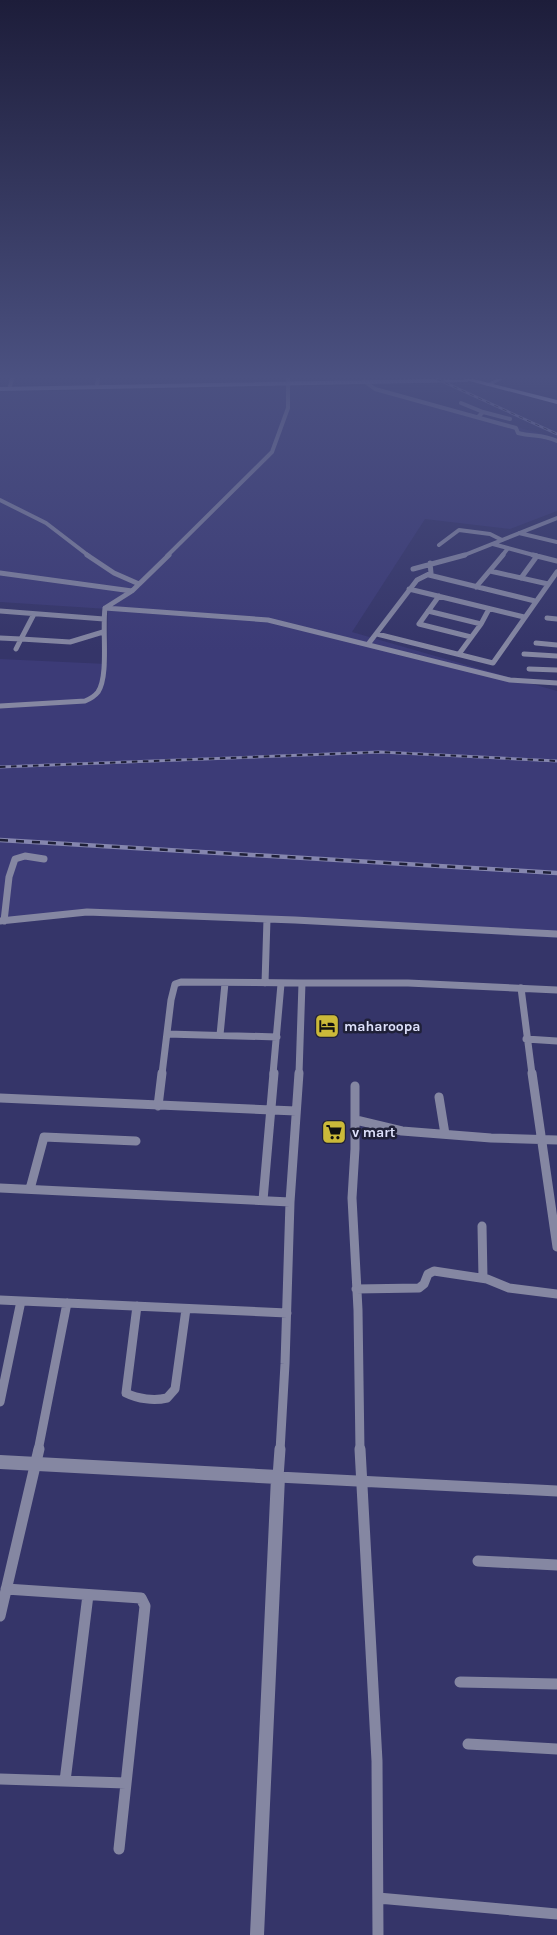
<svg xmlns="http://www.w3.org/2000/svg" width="557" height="1935" font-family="Karla,sans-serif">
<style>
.built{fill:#3c3b77}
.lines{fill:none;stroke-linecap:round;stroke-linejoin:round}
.minor-far4{stroke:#8587a2;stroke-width:4}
.minor-far3{stroke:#8587a2;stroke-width:5}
.minor-far2{stroke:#8587a2;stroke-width:7}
.minor-far1{stroke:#8587a2;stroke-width:9}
.minor{stroke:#8587a2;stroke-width:11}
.tertiary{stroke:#8587a2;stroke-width:14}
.secondary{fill:#adb1db;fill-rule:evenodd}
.trunk{fill:#e1e3f9;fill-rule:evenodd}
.rail-far2-casing{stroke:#8586ae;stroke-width:2.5}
.rail-far1-casing{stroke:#8586ae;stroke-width:3}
.rail-casing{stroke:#8586ae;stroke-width:4.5}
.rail-far2{stroke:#1f2038;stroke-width:1;stroke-dasharray:4.5;stroke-linecap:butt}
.rail-far1{stroke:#1f2038;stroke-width:2;stroke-dasharray:5.5;stroke-linecap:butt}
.rail{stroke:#1f2038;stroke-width:2.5;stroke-dasharray:8;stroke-linecap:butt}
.labels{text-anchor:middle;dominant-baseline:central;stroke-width:5;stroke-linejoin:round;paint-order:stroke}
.poi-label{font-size:14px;font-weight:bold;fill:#dee1fb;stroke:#1f2038;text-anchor:start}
</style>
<rect width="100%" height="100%" fill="#353569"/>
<path class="built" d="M366,386L557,438V511L510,529L425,519L352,632L557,691V938L108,911L0,924V659L107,664L108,609L0,602V392Z"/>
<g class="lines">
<path class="minor-far4" d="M364,381L375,389L516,428L518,433C534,437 542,434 557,441
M97,384L98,379
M10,386L12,379
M461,403L483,412
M478,417L483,412L510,419
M0,500L46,523L89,556
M519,533L557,542
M493,544L537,556
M439,545L459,530L490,534L502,540
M167,556L272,452L288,408V379
M462,556L557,518
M502,556L508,548"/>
<path class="minor-far3" d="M87,555L114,573L139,584
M533,555L557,561
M413,569L465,555
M490,571L548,584
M0,573L132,591L169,555
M429,575L535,601
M521,578L537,556
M476,587L503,555
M409,589L524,617
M132,591L105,608L268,620L510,680L557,683
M439,596L419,624L471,637
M0,611L104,619
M428,611L481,624L459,654
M547,618L557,619
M481,624L489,609
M377,634L493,663L557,572
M0,638L21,639L34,614
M369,643L417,580L431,573L430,563
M536,643L557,645
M16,649L21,639L70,642L103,632
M524,654L557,656
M529,669L557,670
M0,706L85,701C90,699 94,697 98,692C109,676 102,630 105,608"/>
<path class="minor-far2" d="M0,921L87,912L295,920L557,934
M4,921L9,877L15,859L25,856L44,859
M265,983L267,919
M521,988L532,1074
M167,1034L277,1037
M220,1035L225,983
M526,1039L557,1041
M162,1074L171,1000L175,984L181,982L302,983
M273,1074L281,984
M299,1074L302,983H408L557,990"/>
<path class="minor-far1" d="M532,1073L557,1247
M355,1086V1149L352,1198L358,1310L360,1451
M439,1097L445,1134
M0,1098L296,1111
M158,1106L162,1073
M356,1120L402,1131L491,1138L557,1140
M0,1188L290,1202
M30,1189L44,1137L136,1141
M263,1200L274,1073
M482,1226L483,1278
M356,1289L419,1288L424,1284L428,1274L434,1271L487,1279L509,1288L557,1294
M0,1300L287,1313
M137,1306L126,1393C138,1399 154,1401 167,1398L175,1389L186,1309
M0,1402L21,1301
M38,1451L67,1303
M280,1451L285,1364L290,1202L299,1073"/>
<path class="minor" d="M280,1449L278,1477L557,1491
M360,1449L377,1761L378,1935
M478,1561L557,1565
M6,1589L141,1598L145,1606L119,1849
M0,1616L39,1449
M460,1682L557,1684
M468,1744L557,1749
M0,1779L126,1783
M65,1781L88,1595
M378,1898L557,1914"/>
<path class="tertiary" d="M0,1462L278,1477L257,1935"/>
<path class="secondary" d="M426,379L470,380L467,382L0,391V387Z
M496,379H503L490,386L485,385Z"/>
<path class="trunk" d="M462,379H473L557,400V404Z"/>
<defs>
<path id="rail-far2" d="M437,379L557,434"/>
<path id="rail-far1" d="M0,767L380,752L557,761"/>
<path id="rail" d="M0,840L557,873"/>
</defs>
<use href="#rail-far2" class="rail-far2-casing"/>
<use href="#rail-far1" class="rail-far1-casing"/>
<use href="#rail" class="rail-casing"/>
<use href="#rail-far2" class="rail-far2"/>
<use href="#rail-far1" class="rail-far1"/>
<use href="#rail" class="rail"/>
</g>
<linearGradient id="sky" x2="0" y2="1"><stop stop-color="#1d1d3a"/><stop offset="0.58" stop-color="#4b5181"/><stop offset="1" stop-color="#4b5181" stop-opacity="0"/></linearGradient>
<rect width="557" height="650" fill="url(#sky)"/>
<defs>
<symbol id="hotel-square" viewBox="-11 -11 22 22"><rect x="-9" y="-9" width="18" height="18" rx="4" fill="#cbb939" stroke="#1f2038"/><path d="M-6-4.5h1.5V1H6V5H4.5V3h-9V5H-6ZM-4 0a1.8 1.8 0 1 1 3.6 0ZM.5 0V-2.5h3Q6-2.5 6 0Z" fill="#111"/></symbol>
<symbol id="supermarket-square" viewBox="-11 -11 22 22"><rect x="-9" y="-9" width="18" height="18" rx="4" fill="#cbb939" stroke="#1f2038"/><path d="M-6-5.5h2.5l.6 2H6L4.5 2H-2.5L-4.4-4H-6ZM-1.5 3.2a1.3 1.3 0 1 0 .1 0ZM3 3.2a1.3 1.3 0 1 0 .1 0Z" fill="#111"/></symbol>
</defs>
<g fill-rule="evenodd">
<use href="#hotel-square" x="313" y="1012" width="28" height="28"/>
<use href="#supermarket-square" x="320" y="1118" width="28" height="28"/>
</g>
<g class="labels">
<g class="poi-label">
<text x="344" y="1026">maharoopa</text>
<text x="352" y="1132">v mart</text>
</g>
</g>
</svg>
